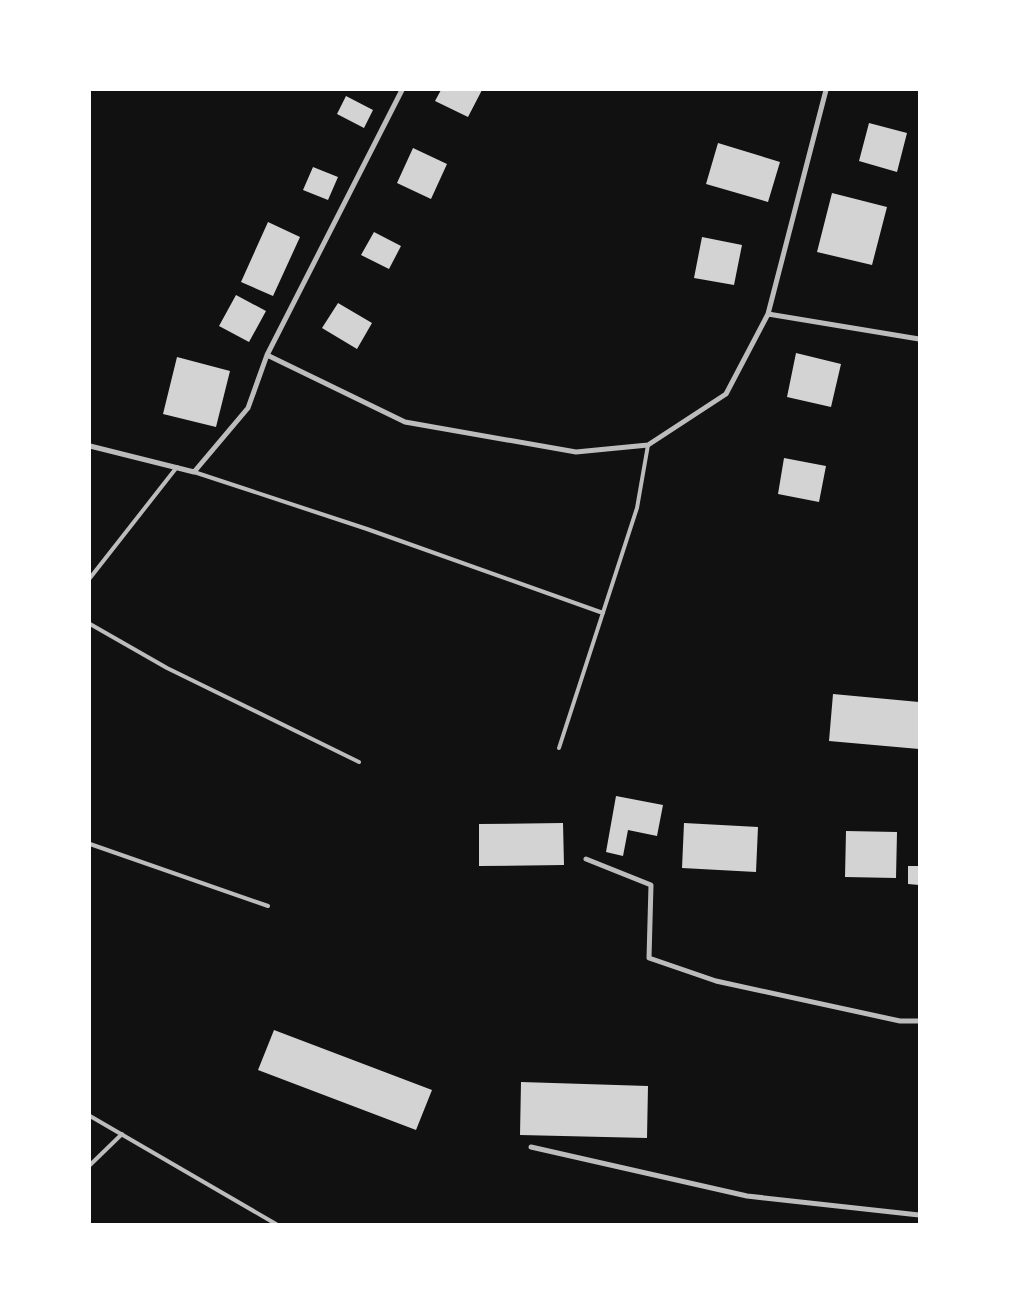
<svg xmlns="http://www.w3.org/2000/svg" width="1009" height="1314" font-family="'Noto Sans',sans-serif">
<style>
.building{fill:#d3d3d3}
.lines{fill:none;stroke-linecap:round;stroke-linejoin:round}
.service{stroke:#bcbcbc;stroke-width:4}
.minor{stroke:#bcbcbc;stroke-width:5}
</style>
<rect width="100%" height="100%" fill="#111"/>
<path class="building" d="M441,90H482L468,117L435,101Z
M346,96L373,110L364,128L337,114Z
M869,123L907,133L897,172L859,161Z
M718,143L780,162L768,202L706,184Z
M413,148L447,164L431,199L397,183Z
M313,167L338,177L328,200L303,190Z
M832,193L887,207L872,265L817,252Z
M268,222L300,237L273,296L241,282Z
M374,232L401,246L389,269L361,255Z
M702,237L742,245L734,285L694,278Z
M236,295L266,311L249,342L219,326Z
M338,303L372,323L357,349L322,328Z
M796,353L841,364L831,407L787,397Z
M177,357L230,371L216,427L163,414Z
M784,458L826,466L819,502L778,494Z
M833,694L919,702V749L829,741Z
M616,796L663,805L657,836L628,830L623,856L606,852Z
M563,823L564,865L479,866V824Z
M684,823L758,827L756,872L682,868Z
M846,831L897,832L896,878L845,877Z
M908,866H919V885L908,884Z
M274,1030L432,1090L416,1130L258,1070Z
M521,1082L648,1086L647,1138L520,1135Z"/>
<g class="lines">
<path class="service" d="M194,472L367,529L603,613
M90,578L177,467
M90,624L167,668L359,762
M559,748L637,508L648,445
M90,844L268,906
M90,1116L276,1224
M90,1165L122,1134"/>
<path class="minor" d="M768,314L919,339
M267,355L405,422L576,452L648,445L726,394L768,314L826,90
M90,446L194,472L248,408L267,355L402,90
M586,859L651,885L649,958L716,981L900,1021H919
M531,1147L747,1196L919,1215"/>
</g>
<rect width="1009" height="1314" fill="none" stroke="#ffffff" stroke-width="182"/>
</svg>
